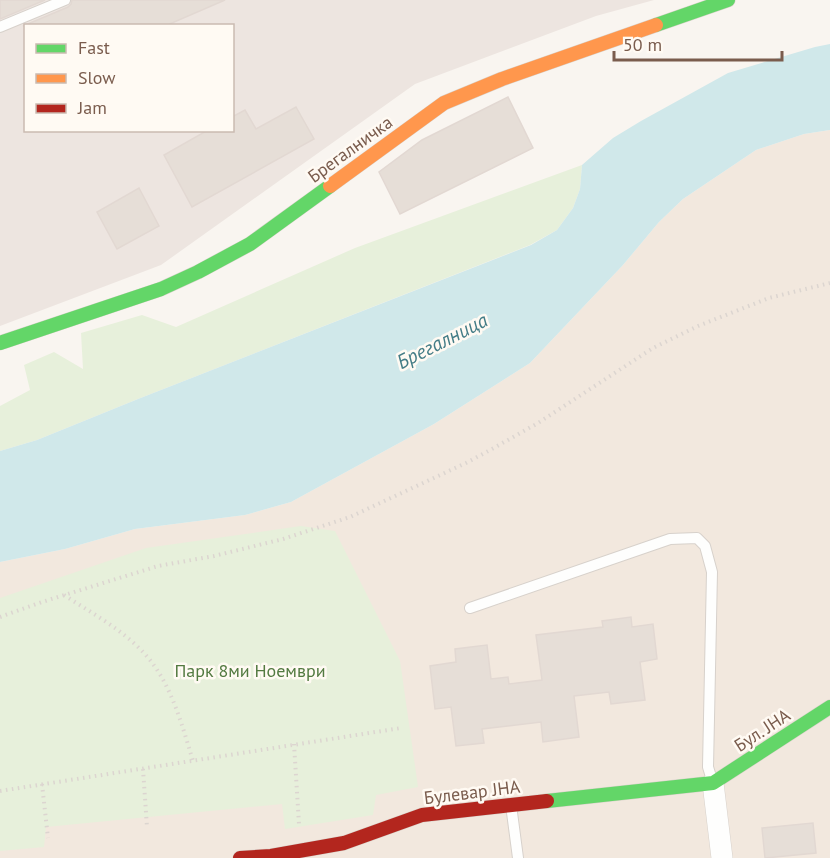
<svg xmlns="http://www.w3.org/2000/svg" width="830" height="858" font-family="'PT Sans',sans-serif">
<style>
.residential{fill:#f2e8de}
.industrial{fill:#ede5e0;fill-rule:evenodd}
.green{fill:#e7f0db}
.water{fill:#d0e8ea}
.building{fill:#e6ded7;stroke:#e2d8d2;stroke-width:1.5}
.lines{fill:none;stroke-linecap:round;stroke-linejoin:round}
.lane-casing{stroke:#d7d1cb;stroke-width:12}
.street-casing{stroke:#d7d1cb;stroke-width:22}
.fast-casing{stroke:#d9d2cb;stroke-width:15}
.slow-casing{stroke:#d9d2cb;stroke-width:15}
.jam-casing{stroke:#d9d2cb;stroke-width:15}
.path{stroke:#dcd5d0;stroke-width:4;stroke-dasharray:1.5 4.5;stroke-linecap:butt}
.lane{stroke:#fefefd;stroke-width:10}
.street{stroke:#fefefd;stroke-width:21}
.fast{stroke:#63d668;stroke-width:14}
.slow{stroke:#ff974d;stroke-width:14}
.jam{stroke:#b3261e;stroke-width:14}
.labels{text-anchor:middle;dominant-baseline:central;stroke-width:5;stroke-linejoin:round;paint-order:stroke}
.street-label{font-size:18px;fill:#7a5c4d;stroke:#fffaf3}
.park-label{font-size:18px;fill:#537a41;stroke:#fffaf3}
.water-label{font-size:20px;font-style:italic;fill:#437c86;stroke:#fffaf3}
</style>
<rect width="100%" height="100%" fill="#f9f5f0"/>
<path class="residential" d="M830,130V858H0V562L65,549L135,529L245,515L291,502L434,424L530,363L623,265L659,222L683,199L756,150L804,134Z"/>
<path class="industrial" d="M0,0H654L596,16L415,84L161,265L0,326ZM26,26H232V130H26Z"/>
<path class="green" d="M582,165L580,189L573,208L557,230L530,245L138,399L37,440L0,451V406L30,390L24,365L54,352L83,369L81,333L142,315L176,327L355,248Z
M301,526L335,531L400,661L418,787L376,795L373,815L285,829L282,804L46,827L44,847L0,851V598L146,548Z"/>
<path class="water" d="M830,44V130L804,134L756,150L683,199L659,222L623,265L530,363L434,424L291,502L245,515L135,529L65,549L0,562V451L37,440L138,399L531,245L557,230L573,208L580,189L582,165L613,138L641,121L728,73L815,47Z"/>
<path class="building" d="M0,0H45L0,19Z
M72,0H225L165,26H23L68,7L71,4Z
M508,97L533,148L400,214L379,172L422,140Z
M296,107L314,139L192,207L164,155L208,130H232V117L245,110L256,129Z
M139,188L159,226L117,249L97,212Z
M631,617L632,627L653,624L657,659L640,662L645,700L611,704L609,692L574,696L579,737L543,742L541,722L482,729L484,743L456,746L451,707L435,709L430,666L456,662L455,649L487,645L491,679L508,677L509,684L542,680L536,635L603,627L602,621Z
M813,823L816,853L765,858L762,828Z"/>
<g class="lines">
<defs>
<path id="lane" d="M0,27L65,0
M470,608L670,539L697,538L705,546L712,572L708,767L712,780
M511,805L518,858"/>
<path id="street" d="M713,783L722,858"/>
<path id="fast" d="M656,25L728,0
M0,343L161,289L198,272L250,244L330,186
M547,801L713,783L830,707"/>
<path id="slow" d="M330,186L444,103L502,79L656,25"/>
<path id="jam" d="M240,858L271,856L344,843L422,815L547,801"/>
</defs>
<use href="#lane" class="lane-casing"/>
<use href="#street" class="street-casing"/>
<use href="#fast" class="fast-casing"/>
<use href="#slow" class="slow-casing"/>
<use href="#jam" class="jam-casing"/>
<path class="path" d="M64,595C90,612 118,627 140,649C170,678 181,722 193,761
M0,617L42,602L158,566L214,556L283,539L350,517L466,463L492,449L538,423L653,348L698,326L769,298L830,283
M294,744L299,824
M143,769L147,827
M42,784L48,838
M0,791L401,728"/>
<use href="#lane" class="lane"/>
<use href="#street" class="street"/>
<use href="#fast" class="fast"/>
<use href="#slow" class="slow"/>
<use href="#jam" class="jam"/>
</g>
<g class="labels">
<g class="street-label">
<text transform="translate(350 149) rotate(-36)">Брегалничка</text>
<text transform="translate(762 730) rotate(-33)">Бул. ЈНА</text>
<text transform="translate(472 792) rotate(-7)">Булевар ЈНА</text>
</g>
<g class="park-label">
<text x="250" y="670">Парк 8ми Ноември</text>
</g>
<g class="water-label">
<text transform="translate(442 341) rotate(-27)">Брегалница</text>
</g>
</g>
<rect x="24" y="24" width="210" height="108" fill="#fffaf3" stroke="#cabbb1" stroke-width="1.5"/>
<rect x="36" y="44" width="30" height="9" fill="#63d668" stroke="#cabbb1" stroke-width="1.5"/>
<text x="78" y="54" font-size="18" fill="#7a5c4d">Fast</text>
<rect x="36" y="74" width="30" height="9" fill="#ff974d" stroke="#cabbb1" stroke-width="1.5"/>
<text x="78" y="84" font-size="18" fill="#7a5c4d">Slow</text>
<rect x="36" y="104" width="30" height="9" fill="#b3261e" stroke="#cabbb1" stroke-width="1.5"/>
<text x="78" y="114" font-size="18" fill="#7a5c4d">Jam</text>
<path d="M614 51v9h168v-9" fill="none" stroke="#7a5c4d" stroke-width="3"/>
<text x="623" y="51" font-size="18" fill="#7a5c4d" stroke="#fffaf3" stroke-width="4.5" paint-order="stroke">50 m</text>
</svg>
